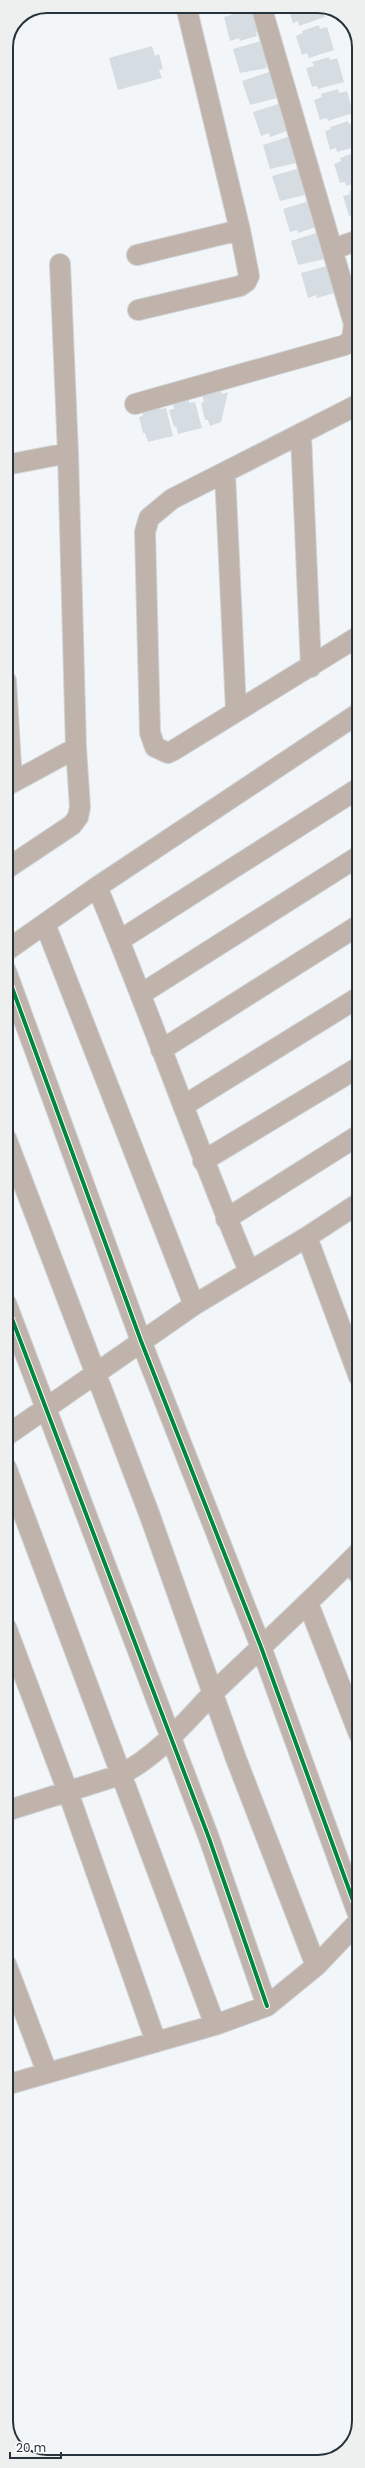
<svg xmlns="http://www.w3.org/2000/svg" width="365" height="2468" font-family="Poppins,sans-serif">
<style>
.building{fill:#d5dde3}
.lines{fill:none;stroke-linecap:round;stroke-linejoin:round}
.street-casing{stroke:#cfd3d5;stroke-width:22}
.street{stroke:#bfb3ab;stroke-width:20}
.cycleway-casing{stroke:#fff;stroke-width:6}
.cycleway{stroke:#00873e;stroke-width:4}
.rim{fill:none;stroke:#26333c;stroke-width:2}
</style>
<rect width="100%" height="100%" fill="#f3f6f8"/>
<path class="building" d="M287,6H322L325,17L299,26L298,21L293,23Z
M251,9L253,14L259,12L264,30L256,32L257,36L240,41L239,38L230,41L224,17Z
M346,21H348L359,42L353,44Z
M319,25L320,29L327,27L334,50L309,58L307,53L302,55L296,36L303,33L302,31Z
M261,41L273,62L266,65L267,68L240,73L233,49Z
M152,46L155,56L159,54L163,69L159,70L162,78L118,90L109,58Z
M329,57L330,60L337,58L344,82L318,89L317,86L312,87L306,68L314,66L312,62Z
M272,71L284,93L276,96L277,98L250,105L242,81Z
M338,89L339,93L347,91L353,113L328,121L327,118L320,120L314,100L322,97L321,94Z
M281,103L293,125L286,128L287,131L270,137L269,133L261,136L253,112Z
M348,121L349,124L356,122L359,146L337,152L336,148L330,150L325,131L331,129L330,127Z
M291,136L303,158L295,160L296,163L270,169L263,145Z
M356,152L359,155V182L346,186L345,182L340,183L334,164L341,161L340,158Z
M300,168L313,190L304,193L305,195L280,201L272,176Z
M359,188V218L355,219L354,215L349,216L343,196L350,194L349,191Z
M309,201L316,227L298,233L297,230L290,232L283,209Z
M319,232L332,254L324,256L325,259L298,265L291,241Z
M327,266L334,293L317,298L316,295L308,298L301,273Z
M221,389L222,394L228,392L221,422L210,426L208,420H205L201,403L204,402L202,394Z
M188,397L189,403L195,402L202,428L178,434L176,426L174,427L169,410L174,409L172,401Z
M159,404L160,409L166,408L173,436L148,442L145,433H143L139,417L143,416L141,408Z"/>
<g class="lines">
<defs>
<path id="street" d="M333,249L359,240
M137,255L240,230
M138,310L240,286L246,282L249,276L240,230L186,6
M135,404L345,345L352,339L354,324L261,6
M359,404L172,499L149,518L145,532L150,733L155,747L168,753L174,750L359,636
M301,435L311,667
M6,465L68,453
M225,473L236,710
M6,681L12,782
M6,786L76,748
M6,869L72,825L78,817L80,807L76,748L68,453L60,264
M97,887C151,1014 195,1144 249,1271
M45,924L194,1305
M120,940L359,788
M6,951L97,887L359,713
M6,971L141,1341L261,1647L359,1917
M141,994L359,856
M161,1050L359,925
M183,1106L359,997
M6,1138L150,1516L235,1756L316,1966
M203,1161L359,1067
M226,1219L359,1135
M307,1237L359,1377
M6,1303L209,1838L267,2006
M6,1436L194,1305L307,1237L359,1203
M6,1467L215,2025
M352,1559L359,1575
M308,1603L359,1734
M6,1627L68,1792L156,2042
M6,1811L120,1775C159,1755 185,1722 215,1691C263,1645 312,1600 359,1552
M6,1964L47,2072
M6,2085L215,2025L267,2006L316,1966L359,1921"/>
</defs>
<use href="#street" class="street-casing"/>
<use href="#street" class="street"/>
<defs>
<path id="cycleway" d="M6,971L141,1341L261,1647L359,1917
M6,1303L209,1838L267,2006"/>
</defs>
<use href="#cycleway" class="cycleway-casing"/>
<use href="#cycleway" class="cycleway"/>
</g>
<path d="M0 0H365V2468H0ZM47 13H318A34 34 0 0 1 352 47V2421A34 34 0 0 1 318 2455H47A34 34 0 0 1 13 2421V47A34 34 0 0 1 47 13Z" fill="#eeefef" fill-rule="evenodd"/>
<path class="rim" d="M47 13H318A34 34 0 0 1 352 47V2421A34 34 0 0 1 318 2455H47A34 34 0 0 1 13 2421V47A34 34 0 0 1 47 13Z"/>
<path d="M10 2452v6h51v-6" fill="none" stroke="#26333c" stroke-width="2"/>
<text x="16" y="2452" font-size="12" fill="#26333c" stroke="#ffffff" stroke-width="3" paint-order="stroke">20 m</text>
</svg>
